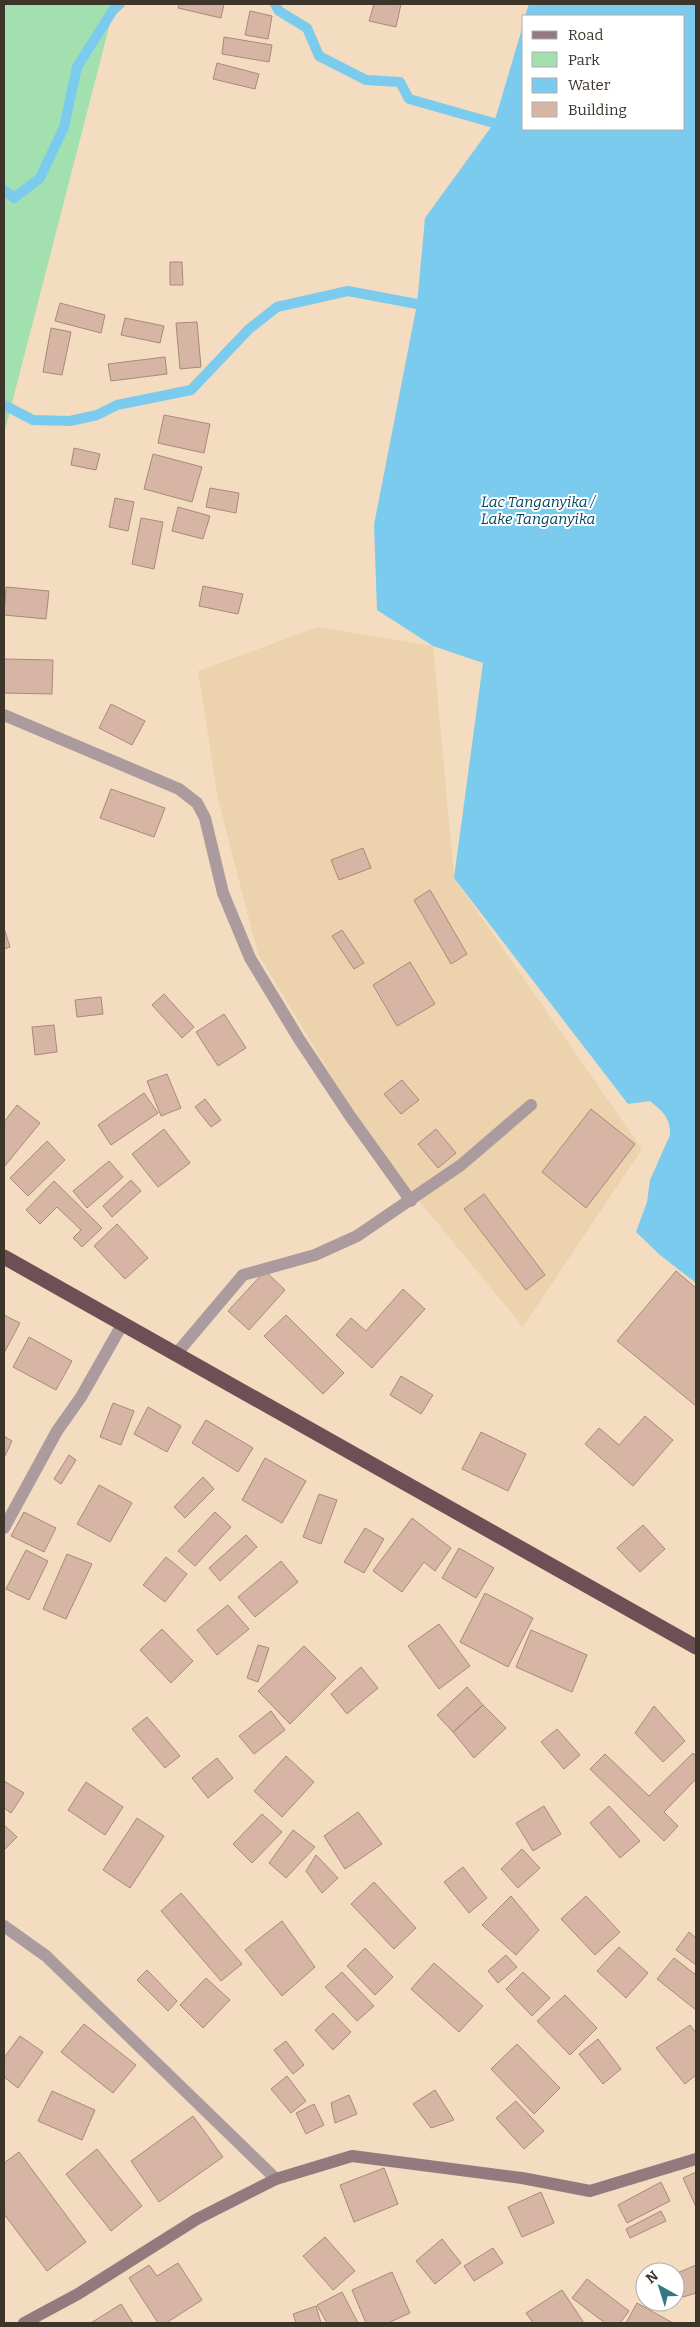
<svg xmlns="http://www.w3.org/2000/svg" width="700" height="2327" font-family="Bitter,serif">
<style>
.built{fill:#edd2ae}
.green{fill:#a3e0b0}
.water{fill:#7bcbee}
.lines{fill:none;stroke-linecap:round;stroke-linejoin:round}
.stream{stroke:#7bcbee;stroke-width:10}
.building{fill:#d7b5a5;stroke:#aa897a}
.lane{stroke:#ac9b9e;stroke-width:12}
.street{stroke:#ac9b9e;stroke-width:12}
.secondary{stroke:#927a7f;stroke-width:12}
.highway{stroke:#6f4e55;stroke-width:15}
.labels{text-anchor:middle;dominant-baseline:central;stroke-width:4;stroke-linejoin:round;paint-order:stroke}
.water-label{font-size:15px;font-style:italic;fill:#00485f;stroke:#fff}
</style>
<rect width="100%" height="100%" fill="#f3dcbf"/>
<path class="built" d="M318,627L433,646L454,878L642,1149L523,1327L416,1197L365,1131L258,954L218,799L198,671Z"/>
<path class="green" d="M4,4H115L4,434Z"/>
<path class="water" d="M529,4H696V1283L660,1255L636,1232L647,1202L650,1180L670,1135C671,1118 662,1111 650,1101L628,1104L454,878L483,663L433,646L377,610L374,525L417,304L425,218L494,123L524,22V129H684V16H525Z"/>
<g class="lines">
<path class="stream" d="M275,4L279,11L307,28L319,56L366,80L400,82L409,99L494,123
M4,190L14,198L40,178L64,127L77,67L113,10L120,4
M4,405L33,420L70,421L97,415L117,405L191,390L249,329L277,307L348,291L417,304"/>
</g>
<path class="building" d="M179,4H224L221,18L178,8Z
M374,4H401L396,27L369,21Z
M250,11L272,16L268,39L245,35Z
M224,37L272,45L269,62L222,54Z
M217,63L259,74L255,89L213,79Z
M170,262H182L183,285H170Z
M60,303L105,315L101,333L55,321Z
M125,318L164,326L160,343L121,335Z
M197,322L201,367L180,369L176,323Z
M51,328L71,332L62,375L43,372Z
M165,357L167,374L111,381L108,364Z
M164,415L210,424L204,453L158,443Z
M74,448L100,454L96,470L71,465Z
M153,454L202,467L192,502L144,489Z
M210,488L239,493L236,513L206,507Z
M115,498L134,502L128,531L109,527Z
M178,507L210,516L203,539L172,531Z
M141,518L163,522L154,569L132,564Z
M203,586L243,594L238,614L199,606Z
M6,587L49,591L46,619L4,615Z
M4,659L53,660L52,694L4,693Z
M111,704L145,721L132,745L99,728Z
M111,789L165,808L154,837L100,818Z
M363,848L371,868L339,880L331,860Z
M430,890L467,954L451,964L414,900Z
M4,928L10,947L4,949Z
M342,930L364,963L354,969L332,936Z
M410,962L435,1004L397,1026L373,985Z
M164,994L194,1027L182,1038L152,1005Z
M101,997L103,1014L77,1017L75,1000Z
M224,1014L246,1048L218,1066L196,1032Z
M54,1025L57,1052L35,1055L32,1027Z
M167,1074L181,1108L161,1116L147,1081Z
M402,1080L419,1100L401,1114L384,1094Z
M144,1093L158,1113L111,1145L98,1125Z
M205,1099L221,1120L211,1127L195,1107Z
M17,1105L40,1123L4,1167V1122Z
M591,1109L635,1144L586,1208L542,1172Z
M164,1129L190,1163L158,1187L132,1154Z
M436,1129L456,1153L438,1168L418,1144Z
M47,1141L65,1160L28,1196L10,1178Z
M109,1161L123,1177L87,1208L73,1191Z
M131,1180L141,1191L112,1217L103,1206Z
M54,1181L102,1228L82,1247L73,1238L81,1230L57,1207L40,1224L26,1210Z
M484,1194L545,1275L526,1290L464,1209Z
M117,1224L148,1258L125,1279L94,1246Z
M265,1271L285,1290L249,1330L228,1311Z
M676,1271L696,1288V1406L617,1341Z
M403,1289L425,1309L372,1368L336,1335L351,1318L366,1331Z
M4,1315L20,1323L4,1353Z
M286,1315L344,1373L323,1394L264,1336Z
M29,1337L72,1361L56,1390L13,1367Z
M401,1376L433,1395L421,1414L390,1395Z
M113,1403L134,1411L121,1445L100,1437Z
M148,1407L181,1426L167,1452L134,1434Z
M645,1416L673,1440L633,1486L585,1444L599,1428L619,1445Z
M206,1420L253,1448L238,1472L192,1443Z
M481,1432L526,1454L508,1491L462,1469Z
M4,1436L12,1441L4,1458Z
M69,1455L76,1460L61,1484L54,1479Z
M265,1458L306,1481L282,1523L242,1500Z
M203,1477L214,1489L185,1518L174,1507Z
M99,1485L132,1503L110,1542L77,1524Z
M319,1494L337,1500L321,1544L303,1537Z
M24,1512L56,1528L44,1552L11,1536Z
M215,1512L231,1527L195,1566L178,1551Z
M412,1518L451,1548L435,1571L424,1562L402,1592L373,1571Z
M643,1525L665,1549L640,1572L617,1548Z
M365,1528L384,1539L364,1573L344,1562Z
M246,1535L257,1547L220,1581L209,1568Z
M459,1548L494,1568L476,1598L442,1578Z
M26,1550L48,1561L29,1600L6,1589Z
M67,1554L92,1564L66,1619L43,1609Z
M166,1557L187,1574L165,1602L143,1585Z
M281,1561L298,1582L255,1617L238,1597Z
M485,1593L533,1618L508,1667L460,1642Z
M228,1605L249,1629L217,1655L197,1630Z
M439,1624L470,1666L439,1689L408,1646Z
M162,1629L193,1661L171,1683L140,1650Z
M531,1630L587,1655L572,1692L516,1667Z
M258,1645L269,1648L258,1682L247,1678Z
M304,1646L336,1678L290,1724L258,1691Z
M361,1667L378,1688L347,1714L331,1694Z
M467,1687L483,1705L453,1732L437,1715Z
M483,1705L506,1728L474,1758L453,1732Z
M654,1706L685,1741L663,1762L635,1733Z
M271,1711L285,1730L254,1754L239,1736Z
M147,1717L180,1756L165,1768L132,1729Z
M557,1729L580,1755L564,1769L541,1742Z
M693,1753L696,1757V1779L664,1812L678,1826L664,1841L590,1769L605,1754L649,1796Z
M286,1756L314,1782L282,1817L254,1791Z
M217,1758L233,1778L208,1798L192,1778Z
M4,1781L24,1793L11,1813L4,1808Z
M86,1782L123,1807L105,1835L68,1810Z
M544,1806L561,1834L533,1851L516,1823Z
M609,1806L640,1841L620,1858L590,1823Z
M358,1812L382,1844L345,1869L324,1836Z
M262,1814L282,1832L252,1863L233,1844Z
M137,1818L164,1836L130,1888L103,1870Z
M4,1825L17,1837L4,1850Z
M293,1830L315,1847L286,1878L269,1863Z
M522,1849L540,1868L518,1888L501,1869Z
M316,1855L338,1878L322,1893L306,1871Z
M463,1867L487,1898L469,1913L444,1882Z
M374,1882L416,1928L394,1949L351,1904Z
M181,1893L242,1964L221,1981L161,1911Z
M511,1896L539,1930L516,1955L482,1925Z
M586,1896L620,1932L595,1955L561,1919Z
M282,1921L315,1967L282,1996L245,1950Z
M689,1932L696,1938V1965L676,1950Z
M619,1947L648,1973L626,1998L597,1971Z
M365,1948L393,1977L375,1995L347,1966Z
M506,1955L517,1967L498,1983L488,1971Z
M674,1958L696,1975V2010L657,1979Z
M434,1963L483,2006L459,2032L411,1989Z
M147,1970L177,2001L168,2011L137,1980Z
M342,1972L374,2006L357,2021L325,1987Z
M523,1972L550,1998L532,2016L506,1989Z
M206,1978L230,2000L203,2028L180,2005Z
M565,1995L597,2028L570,2055L537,2021Z
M333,2013L351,2032L333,2050L315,2030Z
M84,2024L136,2065L113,2093L61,2052Z
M690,2025L696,2033V2075L685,2084L656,2048Z
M20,2036L43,2052L18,2088L4,2077V2058Z
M598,2039L621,2069L603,2084L579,2054Z
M286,2041L304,2065L293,2074L274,2050Z
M517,2044L560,2088L534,2114L491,2069Z
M287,2076L306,2101L291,2113L271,2089Z
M435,2090L454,2120L431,2128L413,2104Z
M52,2091L95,2110L82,2140L38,2121Z
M349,2095L357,2114L335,2123L331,2103Z
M516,2101L544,2131L524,2149L496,2118Z
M314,2104L324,2125L306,2134L296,2113Z
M193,2116L223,2157L159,2202L131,2161Z
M97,2149L142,2206L111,2231L66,2174Z
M19,2152L86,2242L47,2271L4,2214V2163Z
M384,2168L398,2204L354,2222L340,2185Z
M696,2172V2207L683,2178Z
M661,2182L670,2201L627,2223L618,2205Z
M541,2192L554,2223L522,2237L508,2207Z
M661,2211L666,2221L630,2238L626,2229Z
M325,2237L355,2271L333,2290L303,2256Z
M442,2239L461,2263L435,2284L416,2261Z
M493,2248L503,2263L474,2281L464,2266Z
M178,2263L202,2300L166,2323H158L129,2278L149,2265L157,2276Z
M696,2265V2293L683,2297L675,2279V2274Z
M392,2272L410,2313L388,2323H366L352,2290Z
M587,2279L629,2311L620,2323H605L572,2298Z
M562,2290L584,2323H533L526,2313Z
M342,2292L358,2323H327L317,2305Z
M637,2303L673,2323H626Z
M121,2304L133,2323H91Z
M316,2306L321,2323H296L293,2314Z"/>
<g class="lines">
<path class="lane" d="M177,1353L243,1275L315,1255L357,1236L461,1165L531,1105"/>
<path class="street" d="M4,715L179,789L197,803L205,818L223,893L250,958L299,1039L350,1116L411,1201
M4,1528L57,1431L81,1397L123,1323
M4,1926L46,1956L276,2179"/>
<path class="secondary" d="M24,2323L78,2294L197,2219L276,2179L352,2156L522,2178L590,2191L696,2159"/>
<path class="highway" d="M4,1257L696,1647"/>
</g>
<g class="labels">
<g class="water-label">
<text x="538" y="502">Lac Tanganyika /<tspan x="538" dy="17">Lake Tanganyika</tspan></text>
</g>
</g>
<rect width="700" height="2327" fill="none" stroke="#3e352a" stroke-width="10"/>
<rect x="522" y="15" width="162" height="115" fill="#ffffff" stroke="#b2aeaa"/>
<rect x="532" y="31" width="25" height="8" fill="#927a7f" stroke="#b2aeaa"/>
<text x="568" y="40" font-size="15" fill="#3e352a">Road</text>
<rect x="532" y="52" width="25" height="15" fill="#a3e0b0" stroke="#b2aeaa"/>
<text x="568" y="65" font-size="15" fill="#3e352a">Park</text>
<rect x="532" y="78" width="25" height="15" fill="#7bcbee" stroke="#b2aeaa"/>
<text x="568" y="90" font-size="15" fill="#3e352a">Water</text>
<rect x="532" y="102" width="25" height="15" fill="#d7b5a5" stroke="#b2aeaa"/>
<text x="568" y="115" font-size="15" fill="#3e352a">Building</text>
<g transform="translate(660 2287) rotate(321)"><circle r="24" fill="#ffffff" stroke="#b2aeaa"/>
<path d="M0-4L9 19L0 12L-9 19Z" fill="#337787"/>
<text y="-8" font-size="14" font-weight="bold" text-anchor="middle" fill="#3e352a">N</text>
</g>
</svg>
